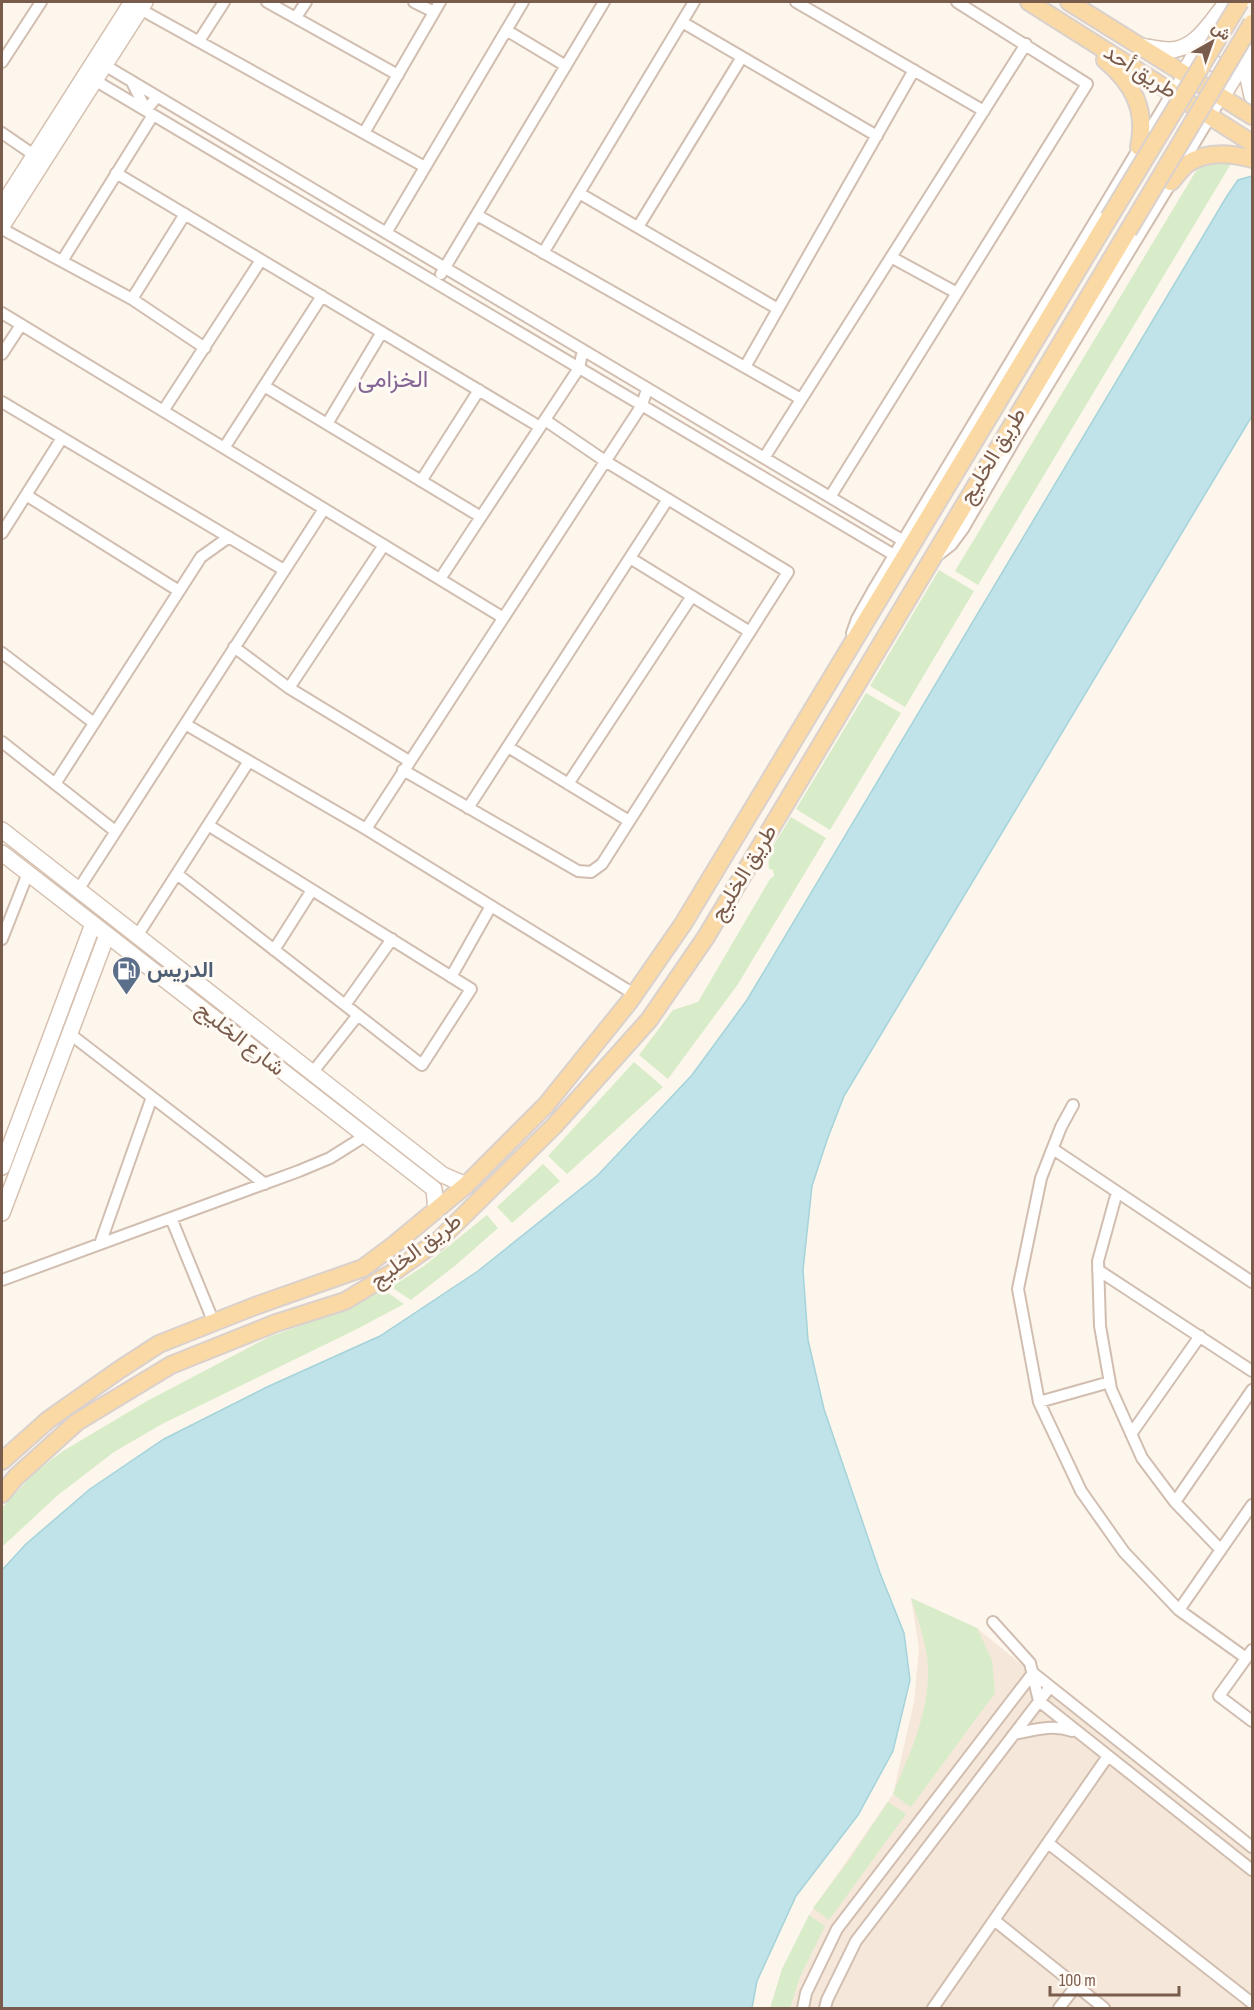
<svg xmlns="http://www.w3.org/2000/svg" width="1254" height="2010" font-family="'Sofia Sans Condensed',Vazirmatn,sans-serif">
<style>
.residential{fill:#f5e8da}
.green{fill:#d8ecc9}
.water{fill:#bfe3e8;stroke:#a5d3da;stroke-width:1.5}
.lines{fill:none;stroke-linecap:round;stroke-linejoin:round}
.street-casing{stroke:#d1beb0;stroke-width:14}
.secondary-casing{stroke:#d6c0b0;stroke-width:18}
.primary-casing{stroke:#dad1cd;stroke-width:20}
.street{stroke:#fff;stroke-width:10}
.secondary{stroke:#fff;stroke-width:15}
.primary{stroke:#fbd9a5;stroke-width:16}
.primary-bridge-casing{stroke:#dad1cd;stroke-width:20;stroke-linecap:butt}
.primary-bridge{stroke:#fbd9a5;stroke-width:16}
.labels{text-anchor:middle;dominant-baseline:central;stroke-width:6;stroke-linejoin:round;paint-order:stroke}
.street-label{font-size:22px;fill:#7a5c4d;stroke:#fffaf3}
.service-label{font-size:22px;font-weight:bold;fill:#4e5e75;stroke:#fffaf3;text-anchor:start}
.neighbourhood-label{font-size:24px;fill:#846695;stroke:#fffaf3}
</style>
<rect width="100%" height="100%" fill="#fdf6ec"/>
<path class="residential" d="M911,1598L977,1628L1252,1853V2008H775L809,1915L893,1794L914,1702L919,1648Z"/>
<path class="green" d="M1232,162L978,585L955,571L1199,166Z
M939,570L974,591L905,707L870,686Z
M866,693L901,713L830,830L796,809Z
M791,817L826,838L738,984L668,1079L639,1055L673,1010L698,1002L770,879L774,876L773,870L769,869L768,854Z
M634,1062L663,1087L567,1174L548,1156Z
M543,1164L560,1181L512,1223L497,1207Z
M487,1215L498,1228L456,1265L411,1300L391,1287L424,1266Z
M384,1290L404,1304L355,1330L162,1424L114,1452L58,1495L2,1547V1508L35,1472L63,1451L147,1401L269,1337L346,1309Z
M911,1598L977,1628L992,1660L995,1693L911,1807L893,1794C909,1755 929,1714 928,1670C928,1646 918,1621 911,1598Z
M888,1802L906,1814L829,1920L813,1908L850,1859Z
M809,1915L825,1926L800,1977L790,2008H770L782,1969Z"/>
<path class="water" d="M1252,176V416L844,1096L827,1140L812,1186L803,1270L808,1340L824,1409L880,1573L904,1633L910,1680L893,1751L858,1815L796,1896L757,1981L752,2008H2V1570L26,1544L90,1489L164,1439L267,1387L380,1336L478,1271L598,1175L692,1075L747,1000L1227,196L1238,180Z"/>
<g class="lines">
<defs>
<path id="street" d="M267,2L398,75
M414,2L434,12
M796,2L984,111
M140,9L425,167
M296,17L306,2
M682,22L877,136
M506,30L566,66
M199,41L224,2
M2,62L41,2
M101,63L902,540
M91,78L894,555
M132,82L146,110L157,97
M2,133L34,155
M364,133L440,2
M1182,164L1222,97
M116,173L540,427
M579,193L778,309
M477,215L801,399
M638,227L742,57
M2,229L132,299L205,348
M386,233L523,2
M543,253L694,2
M891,257L957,293
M62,261L153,115
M441,274L604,2
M132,299L185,214
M2,313L502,617
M2,354L21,325
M745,367L914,70
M264,386L481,517
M2,402L284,570
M163,411L261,260
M327,424L382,332
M224,448L322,296
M764,458L1026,44
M421,481L479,390
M26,495L179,591
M830,497L1087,84L957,2
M2,533L62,438
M384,545L289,688L409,761
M938,555L951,545L963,529L1017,436L1174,178
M630,558L750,632
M440,579L579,368L583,350
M852,633L857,619L875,587L1184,73
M234,647L289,688
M2,653L94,723
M185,724L366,829L634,994
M2,742L115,831
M508,747L629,821
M403,770L578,871L591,872L602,864L788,572L605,461L545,420
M55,784L201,557L229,537
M568,784L692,596
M468,808L668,499
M366,829L642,405L647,389
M177,874L422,1065L471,989L208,825
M78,890L324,509
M137,936L249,761
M2,939L28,873
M274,950L312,890
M451,977L491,906
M345,1005L392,939
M70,1034L265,1184
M312,1073L358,1015
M1073,1105L1061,1127L1041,1178L1018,1289L1039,1402L1081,1491L1124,1552L1179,1610
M1053,1149L1252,1282
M1117,1192L1098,1261L1100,1326L1111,1389L1142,1458L1175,1502L1221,1550
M171,1218L214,1323
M100,1244L152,1097
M1098,1270L1252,1371
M2,1280L299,1171L330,1158L365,1136
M1039,1402L1110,1382
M1131,1434L1200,1336
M1175,1502L1252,1390
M993,1622L1030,1663L1039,1701L1252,1870
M1252,1650L1219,1696L1252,1721
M1246,1658L1179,1610L1252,1505
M1033,1673L1252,1847
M1014,1734C1034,1730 1052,1724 1072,1731
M1048,1843L1252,2003
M994,1920L1104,2008
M803,2008L806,1993L837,1929L1033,1673
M825,2008L827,2000L856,1941L1050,1687
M933,2008L1108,1756
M1059,2008L1076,1986"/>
<path id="secondary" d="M1208,45C1206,59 1219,74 1234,66C1239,63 1244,56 1249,52
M1140,46C1149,47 1159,50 1169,50C1194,50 1209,25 1223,7
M1252,58L1248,78L1252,96
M1184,73L1207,35
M1222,97L1244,61
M2,206L132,2
M2,226L145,2
M2,830L443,1175L466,1185
M2,853L434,1189L436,1211
M2,1167L93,924
M2,1213L107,935"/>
<path id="primary" d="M1029,2L1252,143
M1069,2L1252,116
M1105,60C1133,84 1147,109 1139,147
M1171,182C1176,176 1181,169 1187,164C1207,150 1231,153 1252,159
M2,1461L48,1420L119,1370L159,1344L255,1306L363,1268L395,1244L466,1185L546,1105L629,1002L683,924L1109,218
M2,1494L16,1477L77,1422L171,1365L276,1323L345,1301L395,1271L439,1240L554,1126L649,1020L706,937L1128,231"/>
</defs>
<use href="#street" class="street-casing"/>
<use href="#secondary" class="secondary-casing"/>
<use href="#primary" class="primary-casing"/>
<use href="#street" class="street"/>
<use href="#secondary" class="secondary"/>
<use href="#primary" class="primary"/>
<defs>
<path id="primary-bridge" d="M1109,218L1240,2
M1128,231L1252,23"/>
</defs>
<use href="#primary-bridge" class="primary-bridge-casing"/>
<use href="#primary-bridge" class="primary-bridge"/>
</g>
<defs>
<symbol id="fuel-pin" viewBox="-11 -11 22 30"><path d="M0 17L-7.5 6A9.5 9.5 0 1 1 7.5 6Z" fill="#5c6f8a" stroke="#fffaf3"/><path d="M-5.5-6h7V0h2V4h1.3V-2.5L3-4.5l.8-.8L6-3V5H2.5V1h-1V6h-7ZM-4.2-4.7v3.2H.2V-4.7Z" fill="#fff"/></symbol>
</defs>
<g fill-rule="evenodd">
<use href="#fuel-pin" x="110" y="954" width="33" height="45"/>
</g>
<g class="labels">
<g class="street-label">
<text transform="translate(1140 72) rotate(32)">طريق أحد</text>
<text transform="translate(993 456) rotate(-59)">طريق الخليج</text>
<text transform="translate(744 873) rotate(-59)">طريق الخليج</text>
<text transform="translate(240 1039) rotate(38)">شارع الخليج</text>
<text transform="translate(416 1251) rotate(-37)">طريق الخليج</text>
</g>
<g class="service-label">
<text x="147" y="970">الدريس</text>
</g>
<g class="neighbourhood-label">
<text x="393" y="379">الخزامى</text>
</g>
</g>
<rect width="1254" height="2010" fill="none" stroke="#7a5c4d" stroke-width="6"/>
<g transform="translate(1212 42) rotate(40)" stroke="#fffaf3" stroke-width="4.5" paint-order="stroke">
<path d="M0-4.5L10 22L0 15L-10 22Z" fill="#7a5c4d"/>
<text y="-9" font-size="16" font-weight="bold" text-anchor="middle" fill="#7a5c4d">ش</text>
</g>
<path d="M1050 1986v9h129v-9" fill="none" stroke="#7a5c4d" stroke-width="3"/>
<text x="1059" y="1986" font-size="18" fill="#7a5c4d" stroke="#fffaf3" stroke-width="4.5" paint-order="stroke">100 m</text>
</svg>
